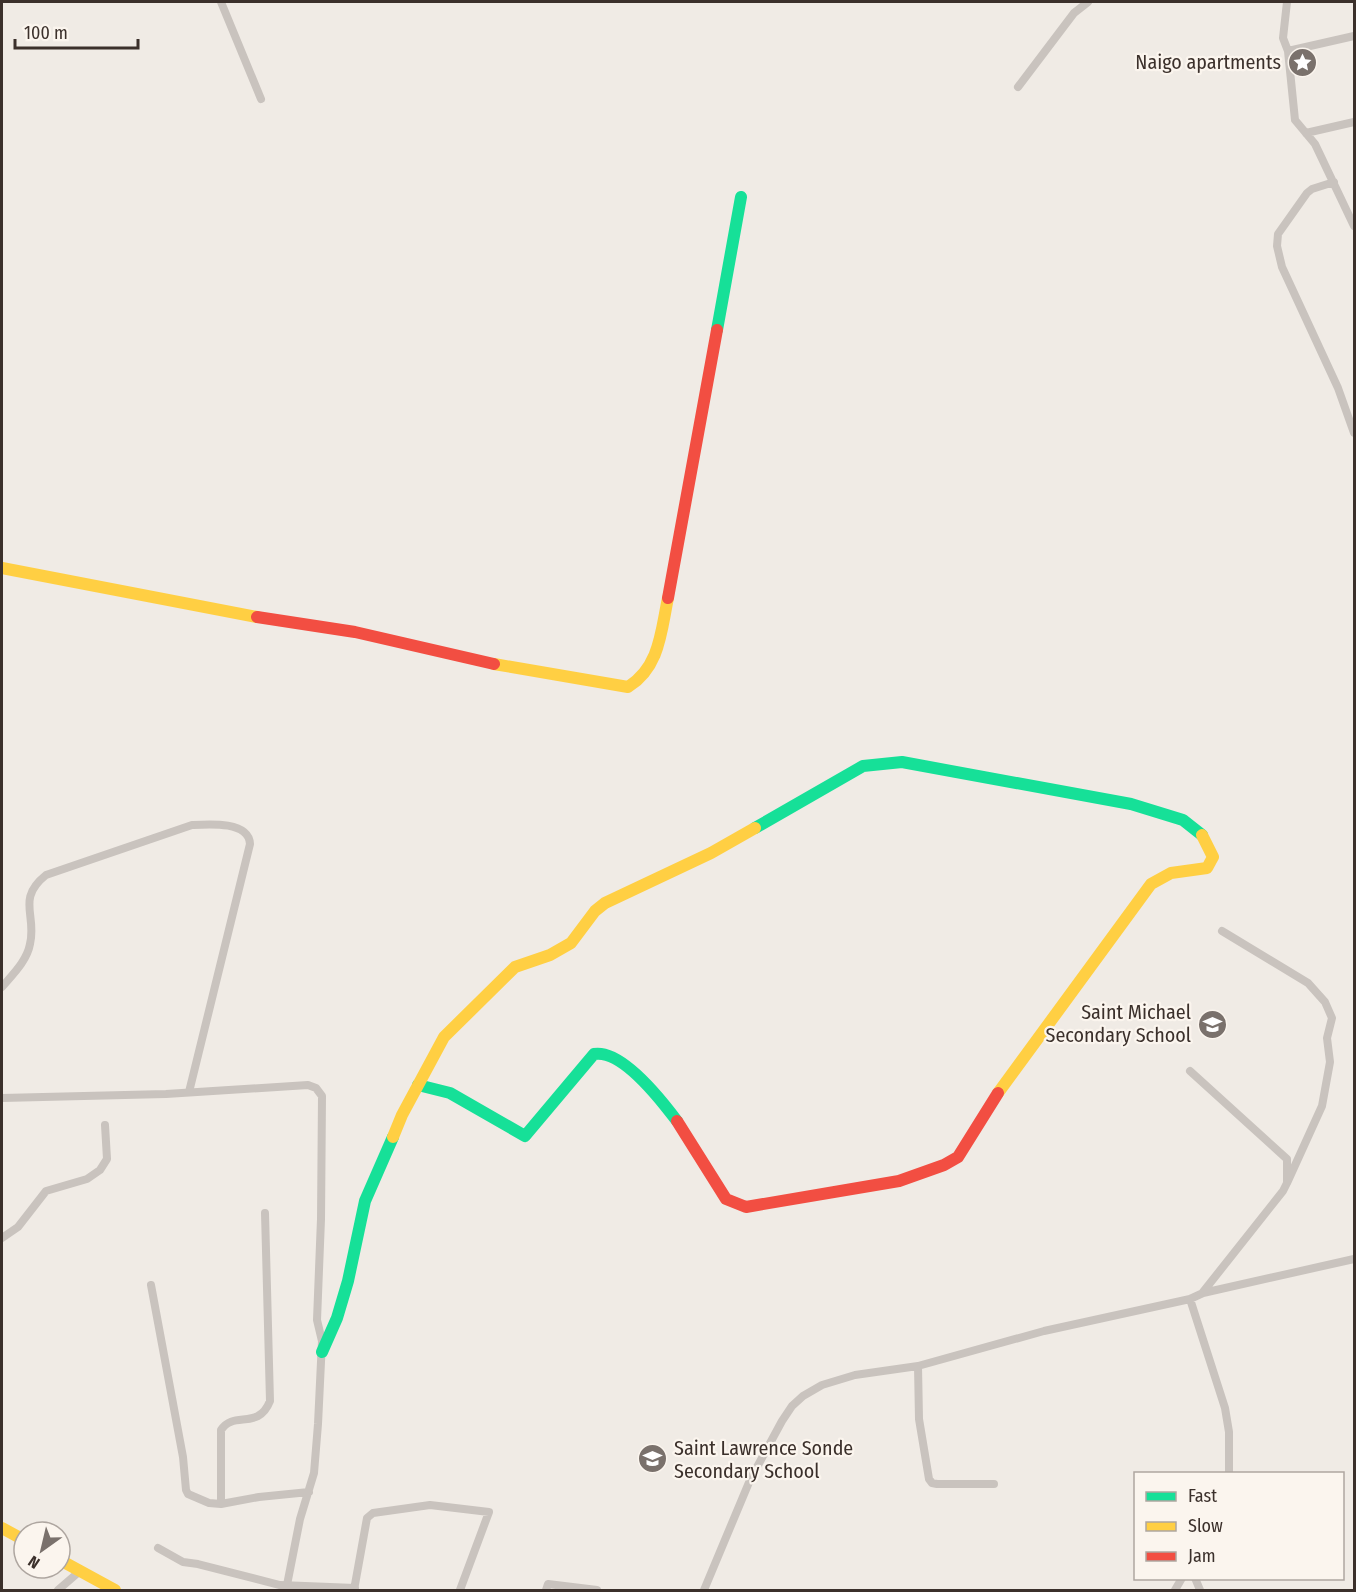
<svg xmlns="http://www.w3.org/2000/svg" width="1356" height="1592" font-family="'Fira Sans Condensed',sans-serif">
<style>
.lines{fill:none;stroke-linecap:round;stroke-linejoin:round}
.street{stroke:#c9c3be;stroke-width:8}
.fast{stroke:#16e098;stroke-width:12}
.slow{stroke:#ffcf43;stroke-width:12}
.jam{stroke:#f24e42;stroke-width:12}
.labels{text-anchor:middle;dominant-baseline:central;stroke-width:4.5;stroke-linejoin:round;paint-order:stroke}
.poi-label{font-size:20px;fill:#3b302b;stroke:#fbf5ee;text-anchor:end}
</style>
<rect width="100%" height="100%" fill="#f0ebe5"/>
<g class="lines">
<path class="street" d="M221,2L261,99
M1287,2L1283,38L1288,51L1295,120L1315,144L1354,226
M1288,51L1354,36
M1018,87L1074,13L1088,2
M1306,133L1354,122
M1334,182L1312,189L1307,193L1278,234L1277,246L1282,267L1338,388L1354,433
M1222,931L1308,983L1325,1002L1332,1018L1327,1038L1330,1062L1322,1106L1287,1183
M2,987C12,975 27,961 30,944C37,915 16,899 46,875L192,825C209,824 249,821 250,844L189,1092
M1190,1071L1287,1159V1183L1283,1191L1203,1292
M2,1098L166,1094L308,1085L316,1088L322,1096L321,1219L317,1320L322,1341L318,1424L314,1473L300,1519L286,1590
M2,1238L18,1227L46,1191L87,1179L100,1170L107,1159L105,1125
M151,1285L183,1457L186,1490L188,1494L209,1503L221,1504L259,1497L309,1492
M1190,1299L1225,1408L1229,1432V1474
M918,1366L919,1419L929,1479L932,1483L937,1484H994
M221,1504V1430C234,1410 258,1431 270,1401L265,1213
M158,1548L183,1562L198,1564L280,1585L355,1588
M1195,1578L1200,1590
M58,1590L80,1571
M354,1590L367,1518L373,1513L430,1505L489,1512L460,1590
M546,1590L548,1584L597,1590
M704,1590L750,1480L782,1421L792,1406L803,1396L822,1385L855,1375L918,1366L1044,1331L1190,1299L1203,1293L1354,1259
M1175,1590L1182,1578"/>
<path class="fast" d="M717,330L741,197
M755,828L863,766L902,762L1131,804L1183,820L1202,835
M418,1085L450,1093L525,1136L594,1054C622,1049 662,1101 677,1121
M322,1352L337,1318L348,1281L365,1201L393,1137"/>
<path class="slow" d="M2,568L257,617
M494,664L628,687C660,667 661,631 668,598
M998,1093L1151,884L1171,873L1207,868L1213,857L1202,835
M393,1137L402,1115L444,1037L515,967L550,955L571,943L595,911L605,903L711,853L755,828
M2,1528L24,1540
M60,1560L115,1590"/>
<path class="jam" d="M668,598L717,330
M257,617L355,632L494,664
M677,1121L726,1199L746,1207L899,1181L944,1165L958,1157L998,1093"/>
</g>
<defs>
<symbol id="sight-disc" viewBox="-11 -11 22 22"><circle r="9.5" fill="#7a716c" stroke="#fbf5ee"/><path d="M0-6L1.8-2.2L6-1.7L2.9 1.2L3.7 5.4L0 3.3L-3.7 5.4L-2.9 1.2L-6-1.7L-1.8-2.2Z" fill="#fff"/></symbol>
<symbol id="school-disc" viewBox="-11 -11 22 22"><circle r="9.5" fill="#7a716c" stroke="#fbf5ee"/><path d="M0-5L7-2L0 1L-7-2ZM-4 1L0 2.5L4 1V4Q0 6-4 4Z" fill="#fff"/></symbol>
</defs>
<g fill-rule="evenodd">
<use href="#sight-disc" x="1286" y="46" width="33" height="33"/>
<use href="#school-disc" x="1196" y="1008" width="33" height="33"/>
<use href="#school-disc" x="636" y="1442" width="33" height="33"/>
</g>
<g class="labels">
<g class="poi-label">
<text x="1281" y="62">Naigo apartments</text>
<text x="1191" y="1012">Saint Michael<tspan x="1191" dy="23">Secondary School</tspan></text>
<text x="674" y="1448" text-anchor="start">Saint Lawrence Sonde<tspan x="674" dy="23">Secondary School</tspan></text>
</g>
</g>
<rect width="1356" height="1592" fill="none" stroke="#3b302b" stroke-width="6"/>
<rect x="1134" y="1472" width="210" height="108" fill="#fbf5ee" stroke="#aea6a0" stroke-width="1.5"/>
<rect x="1146" y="1492" width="30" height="9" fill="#16e098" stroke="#aea6a0" stroke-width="1.5"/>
<text x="1188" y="1502" font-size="18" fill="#3b302b">Fast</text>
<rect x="1146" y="1522" width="30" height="9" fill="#ffcf43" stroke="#aea6a0" stroke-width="1.5"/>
<text x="1188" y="1532" font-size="18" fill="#3b302b">Slow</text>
<rect x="1146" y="1552" width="30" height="9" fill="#f24e42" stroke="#aea6a0" stroke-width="1.5"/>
<text x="1188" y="1562" font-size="18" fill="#3b302b">Jam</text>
<g transform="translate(42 1550) rotate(214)"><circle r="28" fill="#fbf5ee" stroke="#aea6a0" stroke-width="1.5"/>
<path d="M0-4.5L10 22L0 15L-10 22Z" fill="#7a716c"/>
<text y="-9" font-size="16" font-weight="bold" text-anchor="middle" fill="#3b302b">N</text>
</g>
<path d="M15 39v9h123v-9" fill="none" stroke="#3b302b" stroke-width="3"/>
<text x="24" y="39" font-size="18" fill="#3b302b" stroke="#fbf5ee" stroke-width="4.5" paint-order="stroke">100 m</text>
</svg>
